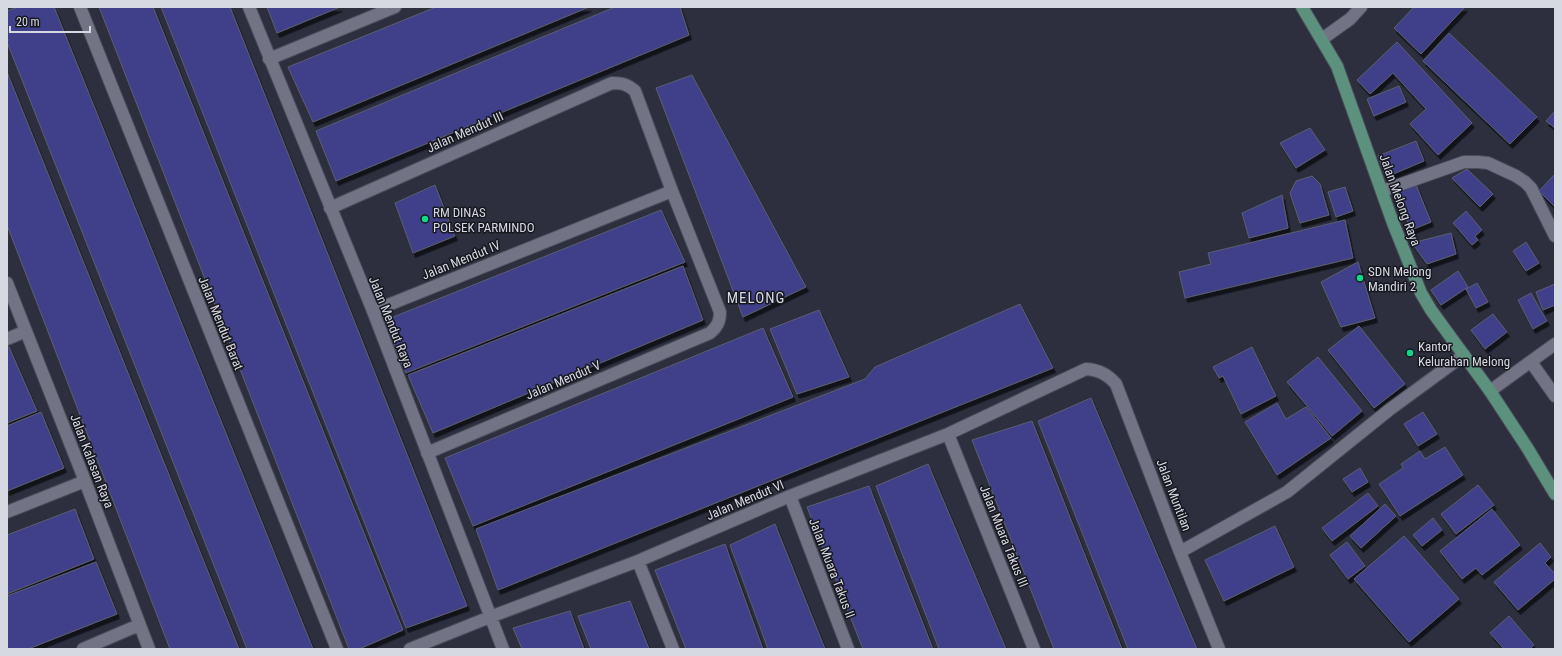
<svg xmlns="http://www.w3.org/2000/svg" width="1562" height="656" font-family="'Roboto Condensed',sans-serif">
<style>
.building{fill:#3f418a;stroke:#5c5e6f;filter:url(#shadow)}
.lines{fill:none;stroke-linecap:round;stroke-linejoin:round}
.minor-casing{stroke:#4b4d5a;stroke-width:14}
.major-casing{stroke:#4b4d5a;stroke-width:14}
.minor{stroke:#727486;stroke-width:12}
.major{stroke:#5c927d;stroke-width:12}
.poi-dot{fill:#0ed98a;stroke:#17181f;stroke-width:1.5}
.labels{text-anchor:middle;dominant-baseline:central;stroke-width:3;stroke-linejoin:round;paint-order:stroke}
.street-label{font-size:13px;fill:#d6d8e2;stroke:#17181f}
.poi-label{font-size:13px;fill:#d6d8e2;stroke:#17181f;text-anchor:start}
.quarter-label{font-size:15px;letter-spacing:1px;fill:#d6d8e2;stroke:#17181f}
</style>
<defs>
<filter id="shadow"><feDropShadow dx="2.5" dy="4.5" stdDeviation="0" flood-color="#0009"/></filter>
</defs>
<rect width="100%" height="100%" fill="#2d2f3e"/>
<path class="building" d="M18,7H54L313,649H247L7,42V11Z
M99,7H153L403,630L359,649H349Z
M161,7H230L467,606L406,628Z
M267,7H340L277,33Z
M436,7H589L313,122L288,67Z
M615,7H680L689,35L336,181L316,131Z
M1414,7H1465L1421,54L1394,28Z
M1449,33L1537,117L1510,144L1423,61Z
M1397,42L1472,123L1438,155L1410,124L1426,109L1393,73L1370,94L1357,80Z
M7,72L239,649H170L7,225Z
M692,75L806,287L743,317L656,88Z
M1399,86L1406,102L1374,116L1367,99Z
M1555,111V128L1546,121Z
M1310,128L1325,150L1296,168L1280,143Z
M1416,141L1424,161L1386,177L1378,156Z
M1467,169L1493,194L1480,207L1452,178Z
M1555,174V207L1539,191Z
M1312,176L1320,184L1329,215L1300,223L1290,193L1296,181Z
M435,185L455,236L413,253L395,203Z
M1416,185L1431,222L1411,230L1396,193Z
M1345,187L1353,211L1336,217L1328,192Z
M1282,195L1288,228L1249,238L1242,213Z
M661,210L685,262L406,373L383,321Z
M1466,211L1482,230L1475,236L1478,240L1472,245L1453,223Z
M1345,220L1353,258L1185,298L1179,272L1211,264L1208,253Z
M1451,233L1456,254L1427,264L1412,243Z
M1526,242L1539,263L1526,271L1513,251Z
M1358,262L1375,318L1341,327L1321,282Z
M683,266L703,320L433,433L408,375Z
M1458,271L1468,287L1441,305L1431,290Z
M1477,283L1488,302L1476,308L1466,289Z
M1555,284V305L1543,310L1536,292Z
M1531,293L1547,321L1533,329L1518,300Z
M1020,304L1053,368L498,590L476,529L865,379L875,367Z
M819,310L849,377L797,394L770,329Z
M1493,314L1507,332L1485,349L1471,330Z
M1359,326L1405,384L1374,408L1328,350Z
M763,328L793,397L473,526L445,458Z
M7,347H9L37,411L7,423Z
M1252,347L1276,396L1241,414L1223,376L1219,378L1213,367Z
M1318,357L1362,411L1332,436L1287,382Z
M1091,398L1197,649H1128L1038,421Z
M1277,403L1286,419L1306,407L1331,438L1277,475L1245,422Z
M41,412L64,468L7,491V426Z
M1423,412L1437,434L1418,446L1404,424Z
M1032,421L1122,649H1054L972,440Z
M1445,447L1463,475L1400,516L1379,484L1403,468L1401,464L1420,451L1425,459Z
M928,464L1006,649H939L876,486Z
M1360,468L1368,482L1352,492L1343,479Z
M1478,485L1494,505L1456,534L1441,514Z
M869,486L933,649H863L807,507Z
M1368,493L1378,506L1332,541L1322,528Z
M1385,504L1396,516L1361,548L1350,536Z
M75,509L94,559L7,594V535Z
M1492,509L1520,545L1482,575L1476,568L1462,579L1440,551Z
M1433,518L1442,530L1422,546L1413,535Z
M775,524L825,649H768L730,545Z
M1275,526L1294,567L1224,601L1205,560Z
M1404,536L1459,599L1409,642L1354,579Z
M1347,542L1365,566L1348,579L1330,555Z
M1540,543L1551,557L1545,563L1555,574V579L1518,610L1494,582Z
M725,544L763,649H686L655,570Z
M96,562L117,614L28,649H7V596Z
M630,601L649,649H591L578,616Z
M570,611L584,649H522L513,628Z
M1509,616L1534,645L1530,649H1504L1490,633Z"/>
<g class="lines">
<defs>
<path id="minor" d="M80,7L337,649
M249,7L373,311L503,649
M1322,39L1350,19L1361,7
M269,59L395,7
M1382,191L1464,162H1478L1488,163L1516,176L1525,182L1531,188L1555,236
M330,208L612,83C622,83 627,84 635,91L672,191L720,312C720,322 717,327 710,333L427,453
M7,283L85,481L149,649
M373,311L672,191
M7,339L26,331
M1531,362L1555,396
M1490,391L1555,344
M948,434L1034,649
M790,496L848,649
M7,512L85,481
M1180,552L1287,492L1389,410L1464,355
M638,561L673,649
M83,649L139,625
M410,649L490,617L638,561L790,496L948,434L1086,369C1099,370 1107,374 1116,384L1180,552L1219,649"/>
<path id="major" d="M1302,7L1337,66L1393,223L1421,293L1431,310L1490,391L1528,449L1555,494"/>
</defs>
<use href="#minor" class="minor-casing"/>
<use href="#major" class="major-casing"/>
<use href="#minor" class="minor"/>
<use href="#major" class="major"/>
</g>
<g class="poi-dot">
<circle cx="425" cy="219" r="4"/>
<circle cx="1360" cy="278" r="4"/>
<circle cx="1410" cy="353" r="4"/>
</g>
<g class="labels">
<g class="street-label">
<text transform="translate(465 132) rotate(-24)">Jalan Mendut III</text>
<text transform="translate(1400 200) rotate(70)">Jalan Melong Raya</text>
<text transform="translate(461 260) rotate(-22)">Jalan Mendut IV</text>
<text transform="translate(391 322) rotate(68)">Jalan Mendut Raya</text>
<text transform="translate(221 323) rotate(68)">Jalan Mendut Barat</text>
<text transform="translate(563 380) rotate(-23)">Jalan Mendut V</text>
<text transform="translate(92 461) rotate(69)">Jalan Kalasan Raya</text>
<text transform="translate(1174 495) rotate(69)">Jalan Muntilan</text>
<text transform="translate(745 500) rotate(-23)">Jalan Mendut VI</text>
<text transform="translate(1004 536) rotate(68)">Jalan Muara Takus III</text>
<text transform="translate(832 568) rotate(69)">Jalan Muara Takus II</text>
</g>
<g class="poi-label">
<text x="433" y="212">RM DINAS<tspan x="433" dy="15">POLSEK PARMINDO</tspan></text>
<text x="1368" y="271">SDN Melong<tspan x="1368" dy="15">Mandiri 2</tspan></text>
<text x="1418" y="346">Kantor<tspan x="1418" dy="15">Kelurahan Melong</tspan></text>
</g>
<g class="quarter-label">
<text x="756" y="298">MELONG</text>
</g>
</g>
<rect width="1562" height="656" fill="none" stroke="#d6d8e2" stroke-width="16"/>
<path d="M10 26v6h80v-6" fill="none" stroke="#d6d8e2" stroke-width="2"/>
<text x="16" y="26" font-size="12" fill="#d6d8e2" stroke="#17181f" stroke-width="3" paint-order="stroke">20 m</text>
</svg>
